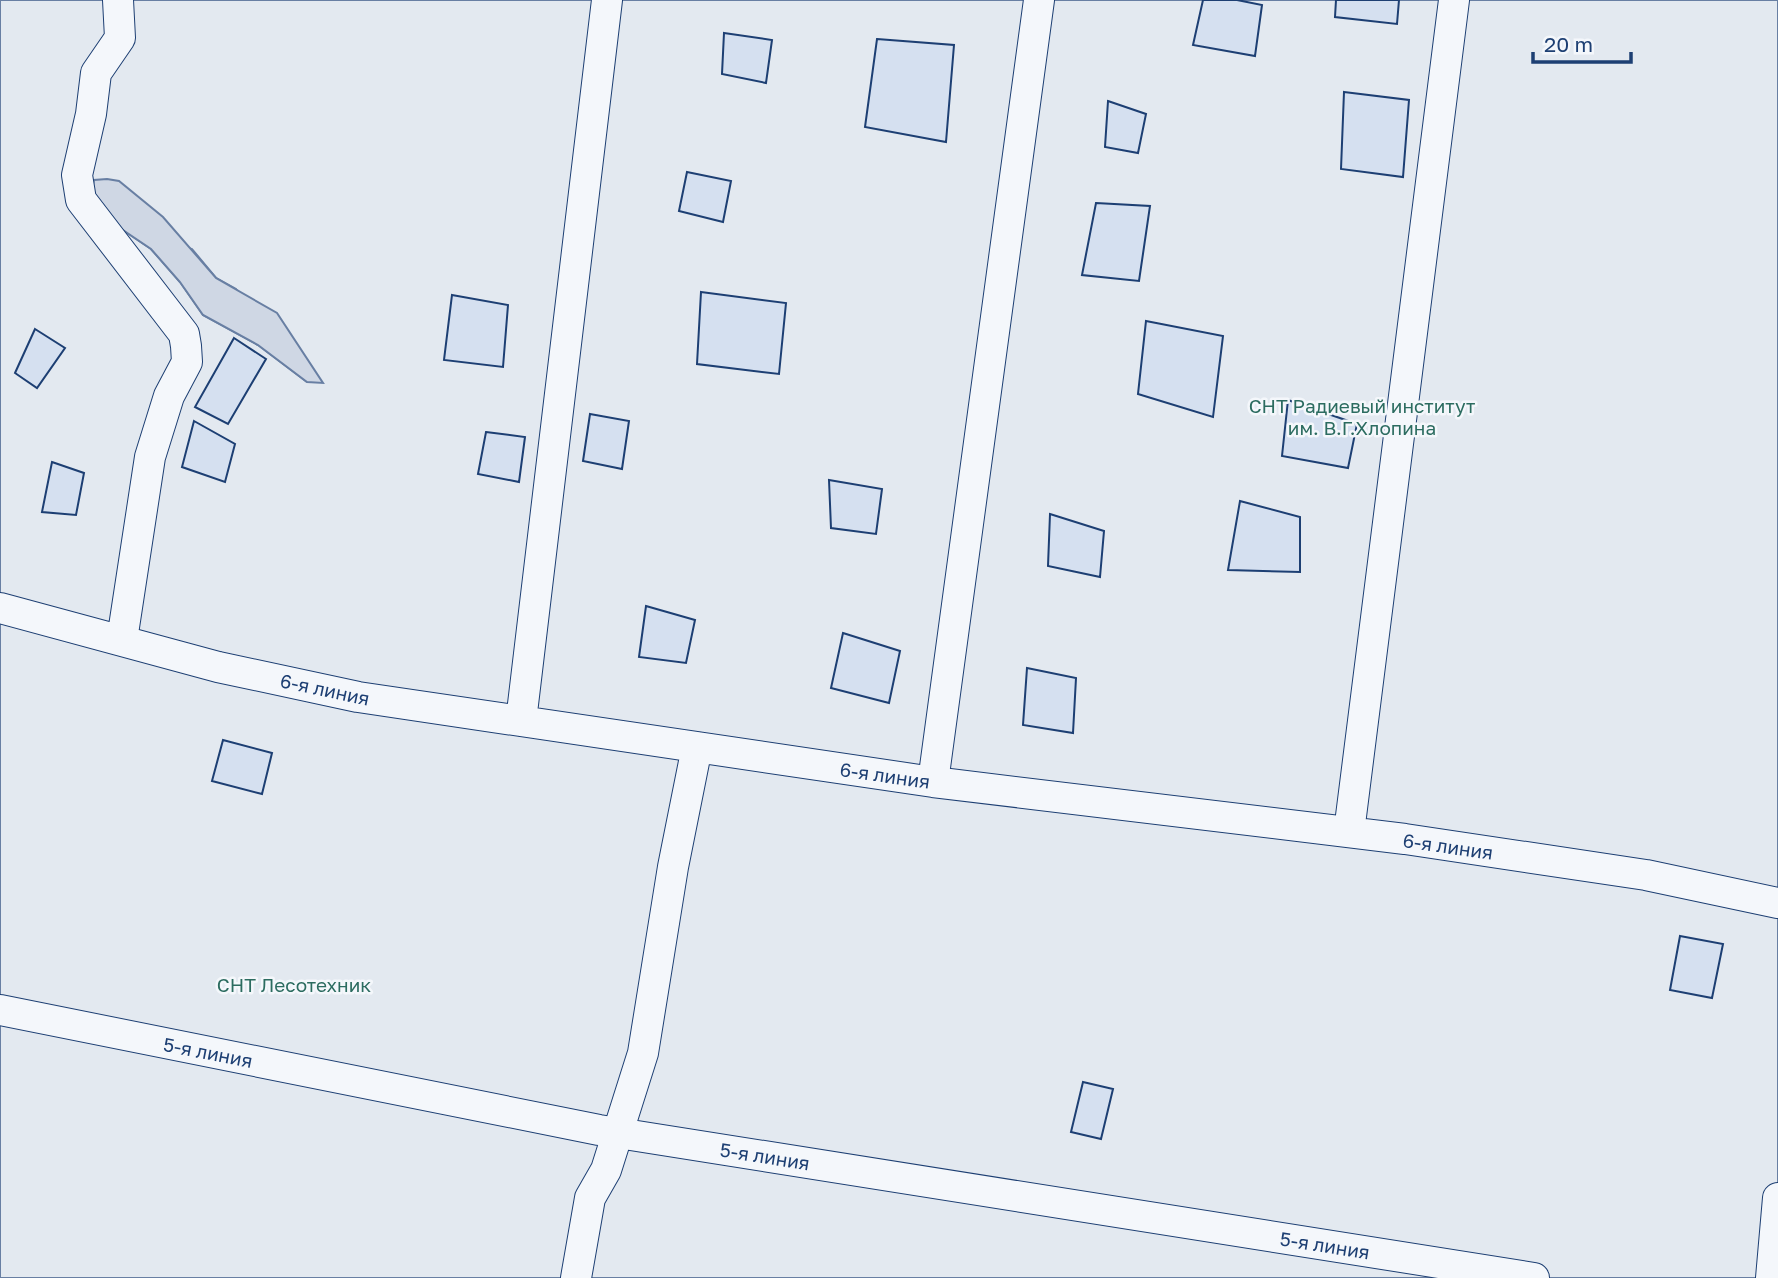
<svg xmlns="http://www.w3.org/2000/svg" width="1778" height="1278" font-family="'Golos Text',sans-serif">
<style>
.green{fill:#e3e9f0;stroke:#687fa3;stroke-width:2;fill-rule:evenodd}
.water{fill:#cfd7e4;stroke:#687fa3;stroke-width:2}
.building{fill:#d5e0f0;stroke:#1d3f73;stroke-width:2}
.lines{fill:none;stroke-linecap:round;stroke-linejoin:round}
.street-casing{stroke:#1d3f73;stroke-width:32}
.street{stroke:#f4f7fb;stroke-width:30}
.labels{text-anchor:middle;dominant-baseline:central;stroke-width:5;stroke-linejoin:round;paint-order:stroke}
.park-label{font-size:19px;fill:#2c6c60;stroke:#f4f7fb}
.street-label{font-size:19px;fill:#1d3f73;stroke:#f4f7fb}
</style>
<rect width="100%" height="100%" fill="#f4f7fb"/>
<path class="green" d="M0,0H1778V1278H0ZM114,224L192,249L216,278L236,289L307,382L258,345L203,315L180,282L151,249Z"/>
<path class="water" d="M107,179L119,181L163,217L216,278L277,313L323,383L307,382L258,345L203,315L180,282L151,249L114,224L91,193L94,180Z"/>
<path class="building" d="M1203,0H1237L1262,5L1255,56L1193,45Z
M1336,0H1399L1397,24L1335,17Z
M724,33L772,40L766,83L722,74Z
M877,39L954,45L946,142L865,127Z
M1344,92L1409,100L1403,177L1341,169Z
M1108,101L1146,114L1138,153L1105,147Z
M687,172L731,181L723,222L679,211Z
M1096,203L1150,206L1139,281L1082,275Z
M701,292L786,303L779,374L697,364Z
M452,295L508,305L503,367L444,360Z
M1146,321L1223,336L1213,417L1138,394Z
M35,329L65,348L37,388L15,373Z
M234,338L266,359L228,424L195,407Z
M1288,400L1357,424L1348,468L1282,456Z
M590,414L629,421L622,469L583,461Z
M194,421L235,444L225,482L182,467Z
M486,432L525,437L519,482L478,474Z
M52,462L84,473L76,515L42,512Z
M829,480L882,489L876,534L831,528Z
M1240,501L1300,517V572L1228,570Z
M1050,514L1104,531L1100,577L1048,566Z
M646,606L695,620L686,663L639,657Z
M843,633L900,651L889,703L831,688Z
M1027,668L1076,678L1073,733L1023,725Z
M223,740L272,753L262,794L212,781Z
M1680,936L1723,944L1712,998L1670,990Z
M1083,1082L1113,1089L1101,1139L1071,1132Z"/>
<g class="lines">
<defs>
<path id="street" d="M118,0L120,38L96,73L91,114L77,175L81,200L184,334L186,346L187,362L169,396L150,457L122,640
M0,608L218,667L358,697L933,782L1405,839L1646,875L1778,903
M521,721L607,0
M933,782L1039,0
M1349,832L1454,0
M0,1010L599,1130L1534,1278
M576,1278L590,1198L606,1170L643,1053L673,867L697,747
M1771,1278L1778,1198"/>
</defs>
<use href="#street" class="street-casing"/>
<use href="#street" class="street"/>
</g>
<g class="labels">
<g class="park-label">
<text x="1362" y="405">СНТ Радиевый институт<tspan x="1362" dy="22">им. В.Г.Хлопина</tspan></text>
<text x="294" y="984">СНТ Лесотехник</text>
</g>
<g class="street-label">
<text transform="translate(325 689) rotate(12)">6-я линия</text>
<text transform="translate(885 775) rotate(8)">6-я линия</text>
<text transform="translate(1448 846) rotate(8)">6-я линия</text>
<text transform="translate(208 1052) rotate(11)">5-я линия</text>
<text transform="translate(765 1156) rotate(9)">5-я линия</text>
<text transform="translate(1325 1245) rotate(9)">5-я линия</text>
</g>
</g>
<path d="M1533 52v10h98v-10" fill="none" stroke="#1d3f73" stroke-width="3.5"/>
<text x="1544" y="52" font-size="21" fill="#1d3f73" stroke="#f4f7fb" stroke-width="5" paint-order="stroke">20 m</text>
</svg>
